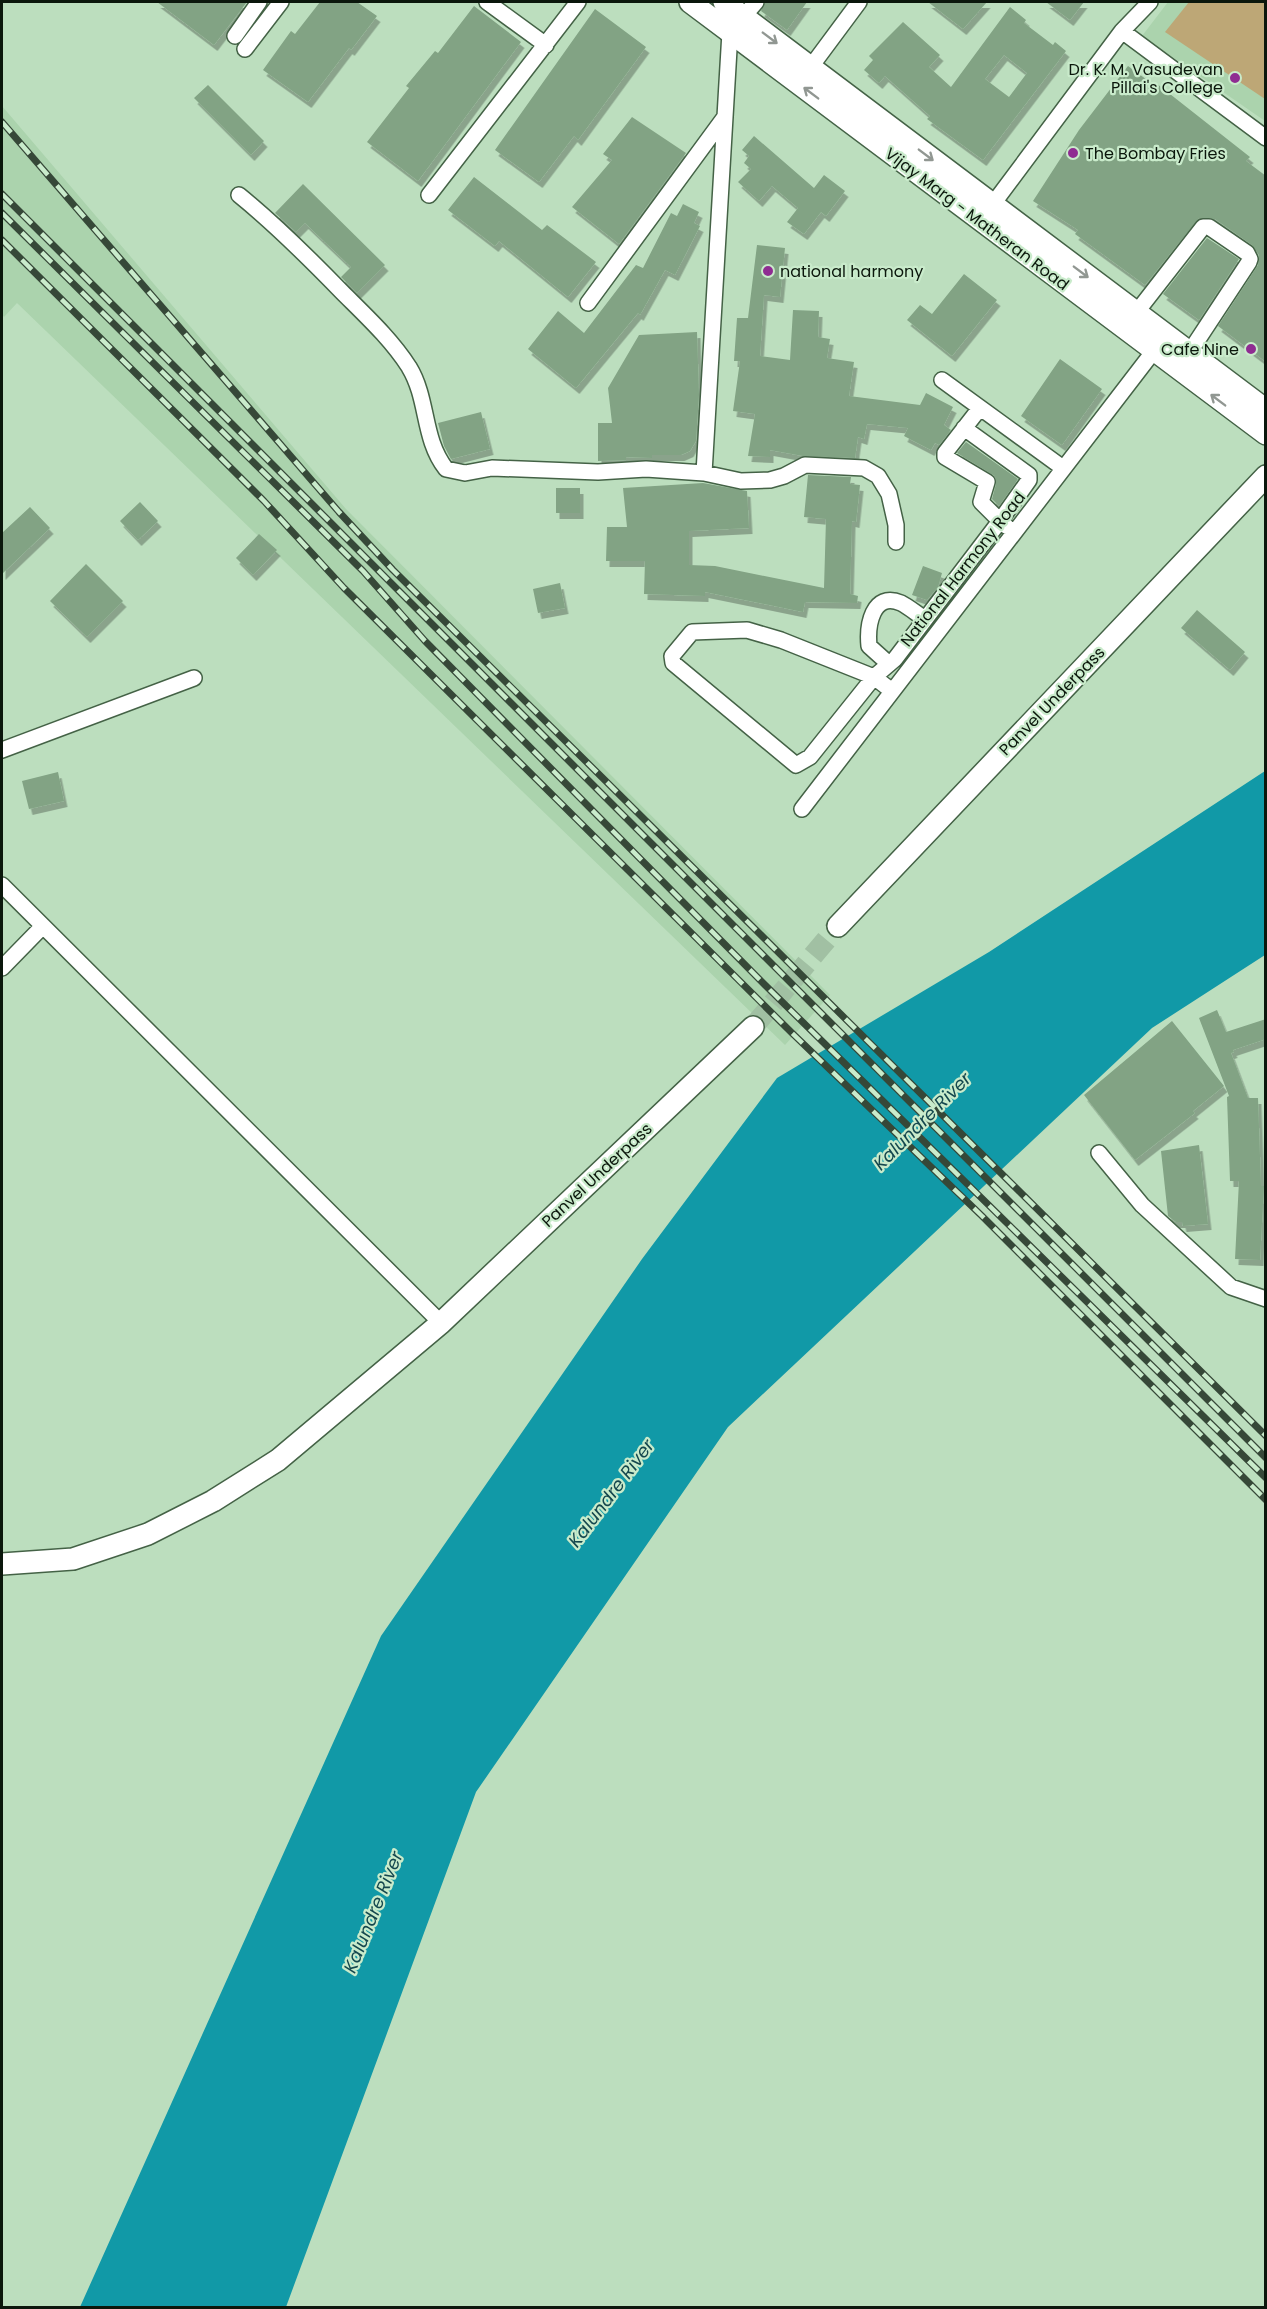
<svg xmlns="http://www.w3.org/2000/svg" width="1267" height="2309" font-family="Poppins,sans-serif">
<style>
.built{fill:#abd3ad}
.green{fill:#bda776}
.water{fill:#1199a7}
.building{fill:#82a384;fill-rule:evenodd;filter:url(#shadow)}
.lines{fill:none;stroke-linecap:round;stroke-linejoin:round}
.secondary-tunnel{stroke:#a1c0a3;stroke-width:21;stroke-dasharray:21 10;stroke-linecap:butt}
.street-casing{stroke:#446246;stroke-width:18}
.secondary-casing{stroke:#446246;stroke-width:24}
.street{stroke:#fff;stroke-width:15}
.secondary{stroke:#fff;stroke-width:21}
.rail-casing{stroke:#364838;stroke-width:7}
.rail{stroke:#c9ebcb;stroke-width:4.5;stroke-dasharray:14;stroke-linecap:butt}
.oneway{stroke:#919792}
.poi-dot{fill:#8f2c92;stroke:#c9ebcb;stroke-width:2}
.labels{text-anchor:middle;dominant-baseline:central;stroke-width:4.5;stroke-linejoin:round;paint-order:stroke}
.poi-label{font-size:16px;fill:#0b170c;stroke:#c9ebcb;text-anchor:end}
.street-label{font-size:16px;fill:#0b170c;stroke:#c9ebcb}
.water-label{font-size:18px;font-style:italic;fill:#14474e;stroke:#c9ebcb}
</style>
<defs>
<filter id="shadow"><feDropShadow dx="3.5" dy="6" stdDeviation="0" flood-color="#0004"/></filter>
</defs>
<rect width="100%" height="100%" fill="#bcdebe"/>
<path class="built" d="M1168,2H1265V121L1142,36Z
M2,106L346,509L830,995L785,1045L17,303L4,317L2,314Z"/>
<path class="green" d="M1189,2H1265V99L1165,32Z"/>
<path class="water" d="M1265,771V955L1152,1028L728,1427L476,1792L286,2307H80L381,1636L642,1259L777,1078L989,952Z"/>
<path class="building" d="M157,2H247L214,45Z
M320,2H357L377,16L351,50L349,48L308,102L263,70L291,31L295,34Z
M765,2H807L787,30L761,11Z
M928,2H987L963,29Z
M1046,2H1084L1070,20Z
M474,6L521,42L418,181L367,142L409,88L406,86L435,51L438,53Z
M1010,7L1026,20L1024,23L1053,45L1055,42L1066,51L983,160L927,119L930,116L885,76L879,83L864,70L873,60L869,56L903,22L940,55L929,67L951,87ZM1004,55L1027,73L1009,97L985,79Z
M595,9L646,47L578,140L574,136L539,182L495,150Z
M1128,66L1154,85L1156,83L1250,157L1246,161L1266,176V362L1218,326L1258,265L1259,255L1252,245L1215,219L1199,218L1145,285L1075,234L1078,230L1033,201L1079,130Z
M208,85L264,141L251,155L194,98Z
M632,117L686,153L619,244L572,207L612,160L603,154Z
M754,136L814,188L824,175L845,191L826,216L821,212L804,234L787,222L798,208L772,186L759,201L738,182L751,169L744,163L749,156L742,150Z
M474,177L542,230L547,225L596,262L568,297L499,241L495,246L448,210Z
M303,184L385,265L357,293L341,277L351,267L305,223L296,232L275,213Z
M683,204L699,212L694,223L700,226L675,275L665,270L640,315L638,313L576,388L528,349L558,311L584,333L636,265L643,268L671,213L677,216Z
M1207,238L1239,259L1199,320L1163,294Z
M757,245L785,248L780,297L764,295L760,356L790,360L793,310L819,311L818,337L830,339L827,358L854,362L849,396L920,405L926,393L953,407L944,425L951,430L939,445L935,443L931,450L904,436L908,428L867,424L864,439L858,437L855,458L803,456L770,450V457L748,456L755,414L733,411L740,361H734L737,318H748Z
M964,274L997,300L952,356L907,320L920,305L932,314Z
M697,332L699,395L696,441L690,451L681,455H652V458L626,457V460L598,461V423H612L608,388L639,335Z
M1060,359L1102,389L1062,445L1021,416Z
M481,412L490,449L451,459L444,446L438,423Z
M966,442L1018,479L999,506L992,499L996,484L995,476L957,453Z
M808,475L851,477L850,484L860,485L856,522L852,521L850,594L858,596L857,603L805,602L803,612L705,592V596L644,594L645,561H606L607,527H627L623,488L703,483L747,491L749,528L689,531V565L715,566L824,588L826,519L804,517Z
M556,488H580V513H556Z
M140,502L158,521L138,540L120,521Z
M30,507L50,528L2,574V533Z
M259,534L277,550L253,575L236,558Z
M86,564L123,601L87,637L50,601Z
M923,566L942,573L938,587L927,600L912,595Z
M560,583L565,608L538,613L533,589Z
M1197,610L1245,652L1230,670L1181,628Z
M58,772L64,801L29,809L22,781Z
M1217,1010L1226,1032L1266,1019V1039L1233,1050L1234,1052L1231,1053L1248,1098H1258L1261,1186H1264L1260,1260L1235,1259L1239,1181H1230L1227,1097L1229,1096L1199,1018Z
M1172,1021L1224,1086L1193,1111L1195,1113L1135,1160L1084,1095Z
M1199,1145L1208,1224L1183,1226L1182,1222H1176L1168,1216L1161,1151Z"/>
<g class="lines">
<path class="secondary-tunnel" d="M753,1027L838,926"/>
<defs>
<path id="street" d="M487,2L546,45
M1122,31L1266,138
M235,36L259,2
M245,49L281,2
M810,68L859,2
M239,195C276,225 309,258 342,292C366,316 391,339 409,367C429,400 422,438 446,469L465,473L492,468L598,472L646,469L704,473L741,481L770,480L784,476L805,465L864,468L878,476L889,494L896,525V542
M429,195L578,2
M987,212L1122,31L1150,2
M588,303L724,118
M1136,313L1203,227H1209L1247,253L1250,259L1249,262L1189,353
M942,380L1063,468
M964,428L1029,475V480L1000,521L1006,526
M704,473L730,32L756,2
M889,664L869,646C867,626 872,591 901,603C909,607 917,614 925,619
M892,691L874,677L781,640L747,630L692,632L672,656L673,663L796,765L810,757L874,677L895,659L1000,521L981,502L987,482L945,457V453L980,408
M2,750L194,678
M802,809L1153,352
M2,885L441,1323
M2,968L43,926
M1099,1153L1142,1205L1231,1287L1266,1299"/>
<path id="secondary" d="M690,2L1266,434
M724,2L1266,410
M838,926L1266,476
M2,1564L73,1559L148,1534L213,1501L278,1460L441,1323L753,1027"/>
</defs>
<use href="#street" class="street-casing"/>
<use href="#secondary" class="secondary-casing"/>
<use href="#street" class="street"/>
<use href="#secondary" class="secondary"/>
<defs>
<path id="rail" d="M2,122L339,512L393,570L1266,1436
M2,194L1266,1458
M2,213L363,571L425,641L764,984L1266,1478
M2,240L264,501L344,588L792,1033L982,1216L1266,1500"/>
</defs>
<use href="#rail" class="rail-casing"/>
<use href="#rail" class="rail"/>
</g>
<defs><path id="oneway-shaft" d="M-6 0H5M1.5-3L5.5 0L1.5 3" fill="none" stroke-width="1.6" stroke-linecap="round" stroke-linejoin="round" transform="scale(1.5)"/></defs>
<g class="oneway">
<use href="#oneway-shaft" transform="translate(770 38) rotate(37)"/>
<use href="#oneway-shaft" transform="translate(811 93) rotate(-143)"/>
<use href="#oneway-shaft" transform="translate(926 155) rotate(37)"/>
<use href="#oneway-shaft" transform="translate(1081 272) rotate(37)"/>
<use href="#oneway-shaft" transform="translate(1218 400) rotate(-143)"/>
</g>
<g class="poi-dot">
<circle cx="1235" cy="78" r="6"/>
<circle cx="1073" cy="153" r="6"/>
<circle cx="768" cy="271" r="6"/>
<circle cx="1251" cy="349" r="6"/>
</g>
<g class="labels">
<g class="poi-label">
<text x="1223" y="69">Dr. K. M. Vasudevan<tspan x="1223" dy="18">Pillai's College</tspan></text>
<text x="1085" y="153" text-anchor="start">The Bombay Fries</text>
<text x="780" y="271" text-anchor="start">national harmony</text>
<text x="1239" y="349">Cafe Nine</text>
</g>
<g class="street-label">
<text transform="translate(977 219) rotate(37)">Vijay Marg - Matheran Road</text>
<text transform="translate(963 569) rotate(-52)">National Harmony Road</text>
<text transform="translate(1052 701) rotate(-46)">Panvel Underpass</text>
<text transform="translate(597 1175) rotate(-43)">Panvel Underpass</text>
</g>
<g class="water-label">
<text transform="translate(922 1121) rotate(-45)">Kalundre River</text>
<text transform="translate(611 1493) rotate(-53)">Kalundre River</text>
<text transform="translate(373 1912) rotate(-68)">Kalundre River</text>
</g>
</g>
<rect width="1267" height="2309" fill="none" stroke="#0b170c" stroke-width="6"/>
</svg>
